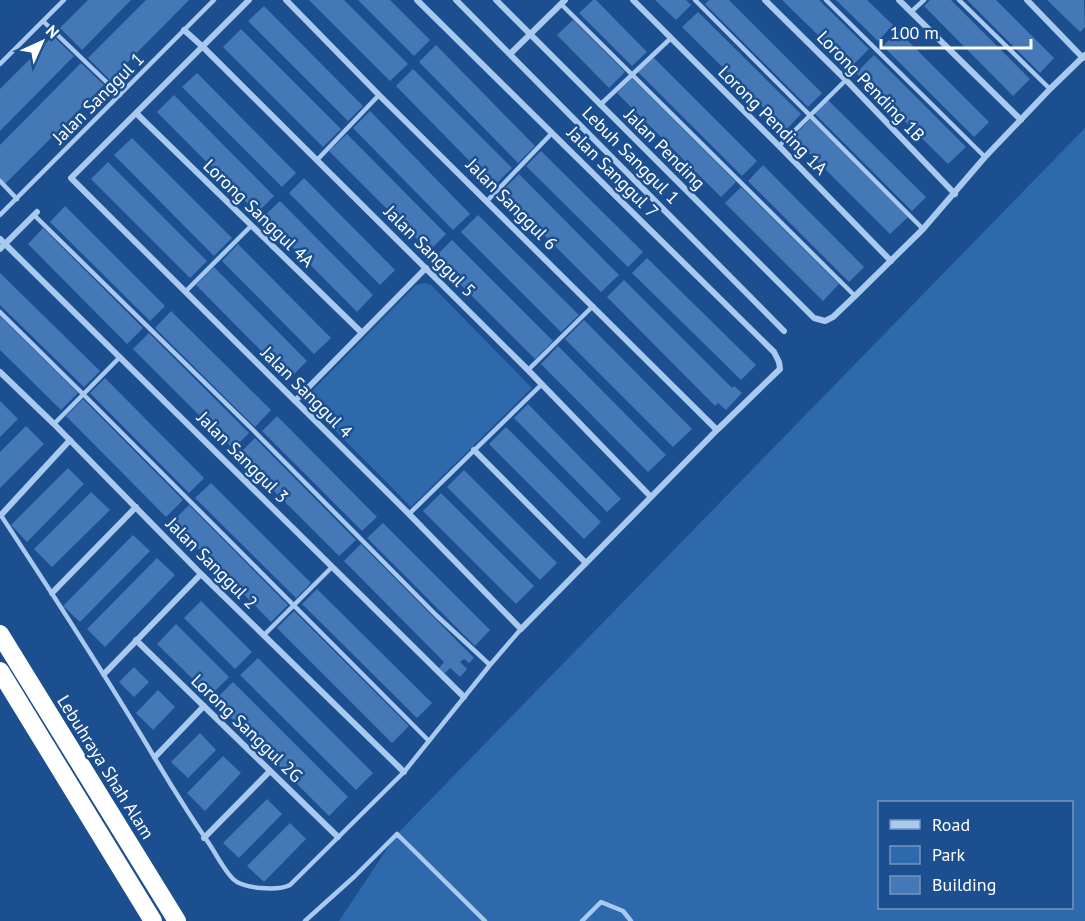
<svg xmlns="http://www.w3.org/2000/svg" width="1085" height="921" font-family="'PT Sans',sans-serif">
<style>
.green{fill:#2e69ad;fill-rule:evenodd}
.building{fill:#4478b7}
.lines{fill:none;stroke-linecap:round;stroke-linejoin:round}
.service{stroke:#a9c9ee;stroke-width:4.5}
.minor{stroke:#a9c9ee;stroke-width:6}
.motorway{stroke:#fff;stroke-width:18}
.labels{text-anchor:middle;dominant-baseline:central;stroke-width:5;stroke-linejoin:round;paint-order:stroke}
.street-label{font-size:18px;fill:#fff;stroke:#1b4f8f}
</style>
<rect width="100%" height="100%" fill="#1b4f8f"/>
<path class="green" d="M1085,128V921H339L397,834ZM880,802H1072V908H880Z
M424,283L431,285L532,388L411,507L308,403L310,393L416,285Z"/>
<path class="building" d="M88,0H131L82,50L60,28Z
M146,0H189L110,80L88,58Z
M309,0H344L408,64L390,81Z
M358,0H390L430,40L414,56Z
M593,0H596L647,52L632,66L579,13Z
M655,0H686L691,5L676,20Z
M709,0H729L822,93L808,107L705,4Z
M782,0H819L869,49L851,67Z
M836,0H867L893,25L878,41Z
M930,0H951L1030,79L1013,96L924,6Z
M967,0H996L1054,58L1040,73Z
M1047,0H1084L1085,27L1080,32Z
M264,6L363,106L348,121L248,21Z
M698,12L801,114L786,130L682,27Z
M573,20L625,72L609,88L557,35Z
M241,29L341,129L323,147L223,47Z
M898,31L989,122L974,137L883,46Z
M53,36L74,56L0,131V89Z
M436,45L535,146L518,163L419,62Z
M874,55L966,147L948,164L856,73Z
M653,57L757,161L742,176L638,72Z
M81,63L104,85L4,185L0,181V145Z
M413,69L512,168L494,186L396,86Z
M197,73L296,173L282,187L182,87Z
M632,78L736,182L721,197L617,93Z
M174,95L274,196L257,213L157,112Z
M828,100L926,197L912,211L814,113Z
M370,111L470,214L453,230L353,128Z
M810,119L908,217L890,234L793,137Z
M347,134L446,234L429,251L329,151Z
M132,138L232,238L214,256L114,155Z
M541,151L643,252L628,267L526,166Z
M108,162L207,261L190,278L91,179Z
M763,165L864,267L849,282L748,181Z
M519,174L619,275L601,292L501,192Z
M304,178L395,270L380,285L289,193Z
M741,187L839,284L823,301L725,203Z
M280,201L373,295L357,312L263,217Z
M65,206L165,306L150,321L50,222Z
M478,215L579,315L561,332L461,232Z
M43,228L143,328L127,344L28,244Z
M452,240L553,341L535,359L434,258Z
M238,244L331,338L314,354L222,261Z
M647,258L756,365L741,380L632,273Z
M214,267L307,361L289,379L196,285Z
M0,273L100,371L84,387L0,305Z
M624,280L732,388L734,386L742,393L726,410L718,403L715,406L607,297Z
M171,311L271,410L255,427L155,328Z
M0,316L78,393L61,410L0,350Z
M584,320L692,429L673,447L565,339Z
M149,333L249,433L233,449L133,349Z
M558,346L666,455L648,472L541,364Z
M105,378L204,478L189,493L90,393Z
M83,399L183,500L166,517L66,416Z
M0,401L18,419L0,437Z
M528,404L621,499L607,512L514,418Z
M277,416L377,517L362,531L262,431Z
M26,426L44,444L0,488V452Z
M506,427L601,522L584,539L489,444Z
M255,438L356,540L339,556L238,455Z
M68,468L84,484L27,542L11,525Z
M464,470L557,563L540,580L447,487Z
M211,483L311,583L296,598L195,498Z
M91,492L110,510L52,567L34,549Z
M441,493L534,586L516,604L423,511Z
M189,505L288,605L271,622L172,522Z
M383,523L490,630L475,646L367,538Z
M133,535L150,551L80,622L63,606Z
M361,544L474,658L469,663L464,659L460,662L467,669L460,677L450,668L445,673L439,668L444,662L344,561Z
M157,558L175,575L105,647L87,629Z
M317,589L432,703L417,718L302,604Z
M201,601L252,652L235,669L184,618Z
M294,611L409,726L392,743L277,628Z
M176,624L229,677L210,696L157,644Z
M258,658L373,773L356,790L240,675Z
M134,667L149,682L134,697L119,682Z
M233,682L348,797L329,816L214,701Z
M158,690L175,707L153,730L136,713Z
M200,733L216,750L188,778L171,762Z
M223,756L241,773L205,811L187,793Z
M267,799L282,814L239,858L223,843Z
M290,823L306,839L264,882L247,866Z"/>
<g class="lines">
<path class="service" d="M695,0L923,229
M826,0L985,157
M959,0L1050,89
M561,4L855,296
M911,12L924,0
M43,21L120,95
M0,64L64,0
M600,105L671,38
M779,146L846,80
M317,160L379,95
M0,181L17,199
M487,201L552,133
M0,215L214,0
M34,215L255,432L436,615L490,665
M185,292L251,226
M0,312L83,394L429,741
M528,370L593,306
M54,424L120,357
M0,514C50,590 100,667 147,745C167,779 188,813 210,845C217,856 224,870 233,879C243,889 278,891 290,885L404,772L490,665L521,629
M409,514L542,384
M264,635L332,567
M305,921L355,876L397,834L485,921
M582,921L601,902L623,911L631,921"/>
<path class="minor" d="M249,0L71,178L409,514L521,629L717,430L780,369L779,362L774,352L417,0
M286,0L379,95L717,430
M456,0L784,331
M496,0L814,318L825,321L833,317L855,296L923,229L985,157L1050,89L1085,55
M633,0L779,146L891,261
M765,0L846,80L955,194
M899,0L1021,120
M1027,0L1083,58
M184,30L203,47L528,370L651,497
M510,54L565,0
M136,113L362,333
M0,239L464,697
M0,249L37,212
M0,372L54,424L201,574L404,772
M295,401L426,268
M474,450L586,563
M1,515L70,440
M52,593L136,507
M136,640L338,837
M104,674L201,574
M155,757L204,706
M204,838L270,771"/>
<path class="motorway" d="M0,634L177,921
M0,671L153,921"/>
</g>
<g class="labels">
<g class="street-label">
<text transform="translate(871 86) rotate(46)">Lorong Pending 1B</text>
<text transform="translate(98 98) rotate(-45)">Jalan Sanggul 1</text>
<text transform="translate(773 120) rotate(45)">Lorong Pending 1A</text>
<text transform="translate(665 149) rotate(45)">Jalan Pending</text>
<text transform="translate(631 155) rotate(45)">Lebuh Sanggul 1</text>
<text transform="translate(613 172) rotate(45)">Jalan Sanggul 7</text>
<text transform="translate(512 204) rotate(45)">Jalan Sanggul 6</text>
<text transform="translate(259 213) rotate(44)">Lorong Sanggul 4A</text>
<text transform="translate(430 251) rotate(45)">Jalan Sanggul 5</text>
<text transform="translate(307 392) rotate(45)">Jalan Sanggul 4</text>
<text transform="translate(243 457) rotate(45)">Jalan Sanggul 3</text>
<text transform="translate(212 563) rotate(45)">Jalan Sanggul 2</text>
<text transform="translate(247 728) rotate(44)">Lorong Sanggul 2G</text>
<text transform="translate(106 767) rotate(58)">Lebuhraya Shah Alam</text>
</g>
</g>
<rect x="878" y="801" width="195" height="108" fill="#1b4f8f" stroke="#7695bc" stroke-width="1.5"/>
<rect x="890" y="820" width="30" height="9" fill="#a9c9ee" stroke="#7695bc" stroke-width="1.5"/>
<text x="932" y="831" font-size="18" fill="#ffffff">Road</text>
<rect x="890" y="846" width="30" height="18" fill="#2e69ad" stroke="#7695bc" stroke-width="1.5"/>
<text x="932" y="861" font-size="18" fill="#ffffff">Park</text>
<rect x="890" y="876" width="30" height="18" fill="#4478b7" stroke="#7695bc" stroke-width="1.5"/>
<text x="932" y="891" font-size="18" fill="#ffffff">Building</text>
<g transform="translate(42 42) rotate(45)" stroke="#1b4f8f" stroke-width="4.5" paint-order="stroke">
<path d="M0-4.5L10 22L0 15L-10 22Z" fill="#ffffff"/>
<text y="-9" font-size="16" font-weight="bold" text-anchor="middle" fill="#ffffff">N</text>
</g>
<path d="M881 39v9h150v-9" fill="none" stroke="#ffffff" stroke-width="3"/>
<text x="890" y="39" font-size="18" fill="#ffffff" stroke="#1b4f8f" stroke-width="4.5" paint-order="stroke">100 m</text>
</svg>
